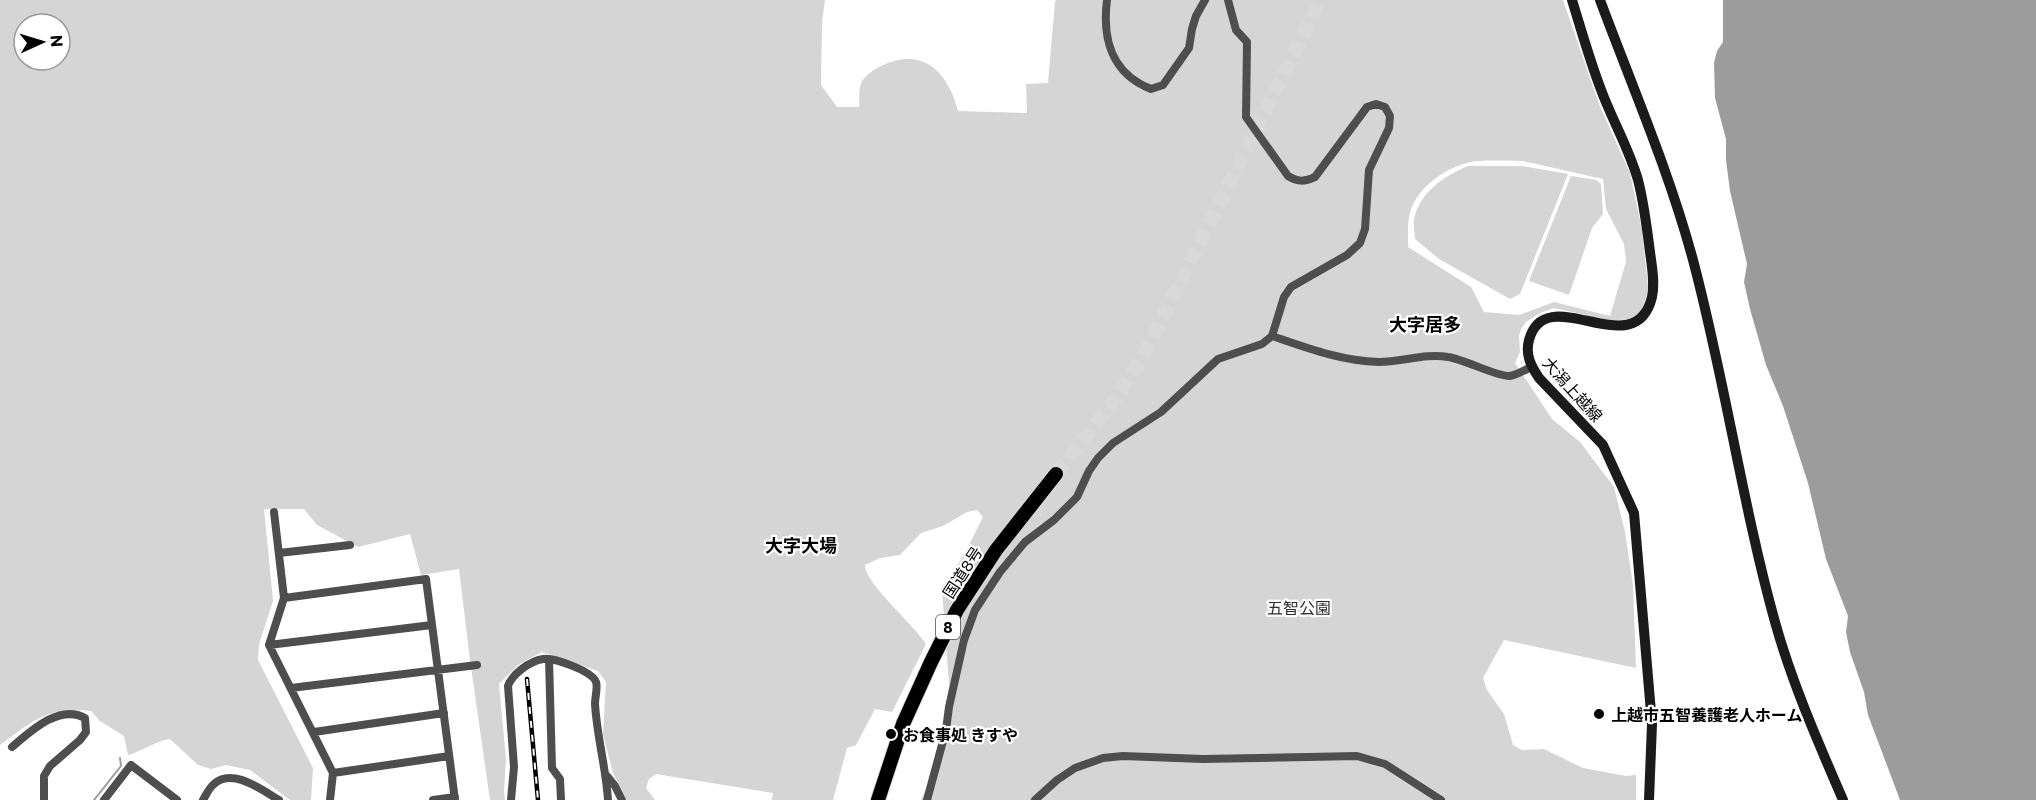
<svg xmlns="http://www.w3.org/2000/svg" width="2036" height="800" font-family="Commissioner,'Noto Sans JP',sans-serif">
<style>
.green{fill:#d5d5d5;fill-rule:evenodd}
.water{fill:#9c9c9c}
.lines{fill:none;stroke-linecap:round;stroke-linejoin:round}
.stream{stroke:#9c9c9c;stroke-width:2}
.highway-tunnel{stroke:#d9d9d9;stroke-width:14;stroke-dasharray:14 7;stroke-linecap:butt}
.highway-casing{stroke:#dbdbdb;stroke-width:16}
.street{stroke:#4e4e4e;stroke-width:8}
.secondary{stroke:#1b1b1b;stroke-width:10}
.highway{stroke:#000;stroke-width:14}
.rail-casing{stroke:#000;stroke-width:4.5}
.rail{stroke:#fff;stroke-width:2;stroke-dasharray:7;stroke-linecap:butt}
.poi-dot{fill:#000;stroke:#fff;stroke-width:2}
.labels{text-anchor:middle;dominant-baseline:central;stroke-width:4.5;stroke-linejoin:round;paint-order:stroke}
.shield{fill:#fff;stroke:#4c4c4c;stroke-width:1.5}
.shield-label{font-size:15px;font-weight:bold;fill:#000}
.street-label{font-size:16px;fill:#000;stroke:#fff}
.park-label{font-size:16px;fill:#2c2c2c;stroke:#fff}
.poi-label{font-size:16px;font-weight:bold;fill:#000;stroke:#fff;text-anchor:start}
.neighbourhood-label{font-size:18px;font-weight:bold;fill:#000;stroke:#fff}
</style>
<rect width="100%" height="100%" fill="#fff"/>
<path class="green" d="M0,0H825L822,21L821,85L837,107H859C860,100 858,90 861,84C864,75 874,70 881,66C923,46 948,72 958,111L1027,113L1026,84L1048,83L1055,2L1056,0H1563L1599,104L1630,173L1642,230L1648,286L1646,299L1640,312L1630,319L1612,321L1554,308L1540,313L1526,322L1521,329L1519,336L1520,352L1515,363L1552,419L1580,442L1614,487L1625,532L1633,585L1636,668L1504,640L1483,678L1487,690L1504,714L1513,745L1522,750L1544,749L1583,768L1626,776L1636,775V800H921L931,778L941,739L949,685L942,589L965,553L983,517L977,510L967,512L943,526L921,533L900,555L880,558L865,565C864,582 915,626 926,644L892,712L875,709L856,745L847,748L833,800H772L773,793L656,774L649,779L646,788L655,800H627L613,773L603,734L606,682L598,671L542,652L518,665L499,684L506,759L504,792L505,800H490L470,660L459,569L421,575L410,534L358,547L317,525L304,509H264L273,601L259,644L258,660L313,768L311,800H290L250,770L226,765L211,769L198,765L170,739C155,741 143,751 128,755L124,736L100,721L91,711C48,706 33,721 0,745ZM24,24H60V60H24ZM1523,161L1603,179L1606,209L1624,244L1626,262L1610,316L1554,302L1519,315L1484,312L1471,287L1408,247C1408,235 1407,221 1411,209C1420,186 1444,169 1467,163C1480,159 1509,161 1523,161Z
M1468,166H1523L1568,174L1520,294L1510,299L1439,259L1415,239C1415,233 1413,225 1414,219C1420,192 1444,176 1468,166Z
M1571,176L1596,180L1601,184L1603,214L1592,228L1569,295L1529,281Z"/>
<path class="water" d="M1723,0H2036V800H1900L1868,715L1864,692L1850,652L1846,632L1848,616L1826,559L1808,483L1783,406L1766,365L1750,309L1744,282L1747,264L1730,191L1726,160V139L1715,98L1714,63L1717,51L1723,42Z"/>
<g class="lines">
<path class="stream" d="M94,800L121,766L120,758"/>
<path class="highway-tunnel" d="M1056,474L1117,397L1146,351L1321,0"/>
<defs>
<path id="highway" d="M878,800L903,724L931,662L957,610L996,550L1056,474"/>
</defs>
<use href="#highway" class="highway-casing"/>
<path class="street" d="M1107,0C1102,39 1112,74 1151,89L1163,85L1189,48L1192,29L1196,16L1205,0
M1272,336C1307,348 1341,361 1379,362C1402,362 1425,353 1448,357C1464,359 1497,377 1510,376C1517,375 1525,370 1531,367
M274,512L284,598L269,645L333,773L330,800
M279,553L350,545
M284,598L426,579L455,800
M269,645L432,625
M549,659L552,768L560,779L561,800
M291,688L477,665
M314,732L444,713
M12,747C31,731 59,704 85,718L86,732L80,740L50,766L44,776V800
M333,773L449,756
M607,776L615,786L622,800
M104,800L131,765L177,800
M203,800C206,795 209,788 214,784C232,767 262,790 279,800
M433,800L455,797
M511,800L514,767L508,686C512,674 530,661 543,659C553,657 592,671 596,682C598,687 595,697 595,704C597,737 606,768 608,800
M927,800L946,730L949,707L964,640L975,610L1000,572L1025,542L1054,520L1077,497L1089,471L1098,458L1113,443L1161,412L1218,359L1262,344L1272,336L1284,297L1291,287L1347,255L1360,243L1365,229L1369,170L1389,128L1390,116L1385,107L1376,104L1367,107L1315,177C1304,182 1298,182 1288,176L1246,117L1247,42L1236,30L1228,0
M1035,800L1057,780L1075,768L1103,758L1123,756L1203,759L1357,756L1385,764L1441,800"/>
<path class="secondary" d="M1572,0C1581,29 1589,58 1600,87C1611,118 1629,148 1638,180C1644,203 1647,228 1650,252C1652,267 1655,283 1652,297C1635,367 1546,278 1529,340C1525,355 1531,366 1539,378L1603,445L1634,513L1652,724L1649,800
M1600,0C1632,86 1669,171 1693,260C1725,380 1742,503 1775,622C1792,683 1818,742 1843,800"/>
<use href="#highway" class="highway"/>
<defs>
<path id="rail" d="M527,679L538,800"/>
</defs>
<use href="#rail" class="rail-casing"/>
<use href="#rail" class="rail"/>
</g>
<g class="poi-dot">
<circle cx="1599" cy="714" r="6"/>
<circle cx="891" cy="734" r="6"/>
</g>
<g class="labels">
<rect class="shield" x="936" y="615" width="24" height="24" rx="4.5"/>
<g class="shield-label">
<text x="948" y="627">8</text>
</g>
<g class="street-label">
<text transform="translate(1573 389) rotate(48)">大潟上越線</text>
<text transform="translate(962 572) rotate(-57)">国道8号</text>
</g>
<g class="park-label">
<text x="1299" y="607">五智公園</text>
</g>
<g class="poi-label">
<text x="1611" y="714">上越市五智養護老人ホーム</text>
<text x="903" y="734">お食事処 きすや</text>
</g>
<g class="neighbourhood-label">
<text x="1425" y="324">大字居多</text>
<text x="801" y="545">大字大場</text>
</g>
</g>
<g transform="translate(42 42) rotate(86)"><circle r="28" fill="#ffffff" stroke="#999999" stroke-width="1.5"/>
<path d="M0-4.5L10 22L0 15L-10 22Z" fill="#000000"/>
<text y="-9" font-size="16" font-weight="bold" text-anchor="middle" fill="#000000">N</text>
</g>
</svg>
